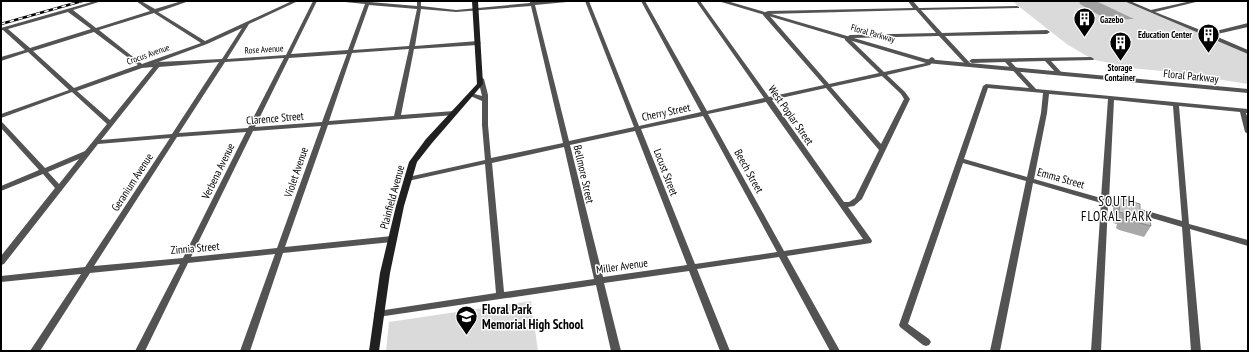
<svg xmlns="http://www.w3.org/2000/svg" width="1249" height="352" font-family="'PT Sans Narrow',sans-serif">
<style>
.green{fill:#dadada}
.water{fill:#a1a1a1}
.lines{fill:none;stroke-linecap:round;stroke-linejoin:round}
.minor{fill:#535353;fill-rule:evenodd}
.tertiary{fill:#535353;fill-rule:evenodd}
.secondary{fill:#202020;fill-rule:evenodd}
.rail-casing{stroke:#000;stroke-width:2.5}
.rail{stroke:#fff;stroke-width:1.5;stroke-dasharray:4.5;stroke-linecap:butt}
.wall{fill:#a8a8a8}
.building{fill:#c3c3c3;stroke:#888}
.labels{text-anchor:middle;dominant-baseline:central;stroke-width:3;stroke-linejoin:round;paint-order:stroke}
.far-poi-label{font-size:9px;font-weight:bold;fill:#000;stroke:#fff;text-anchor:start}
.far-street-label{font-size:9px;fill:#000;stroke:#fff}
.street-label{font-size:11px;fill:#000;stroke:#fff}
.quarter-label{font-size:13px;letter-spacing:1px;fill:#000;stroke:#fff}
.near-poi-label{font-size:13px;font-weight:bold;fill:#000;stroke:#fff;text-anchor:start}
</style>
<rect width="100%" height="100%" fill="#fff"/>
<path class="green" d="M1012,1H1126L1248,53V84L1172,72L1121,67L1110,64L1111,63L1094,60L1068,45Z
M531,301L538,351H386L389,322Z"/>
<path class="water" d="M1079,1H1096L1134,19C1107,20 1104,19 1080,4Z"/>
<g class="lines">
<path class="minor" d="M95,1H102L73,10L96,28L150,11L136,1H141L155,9L182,1H189L158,12L205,41L292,1H298L249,24L227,59L286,55L313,1H317L291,54L348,50L365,4L345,2L343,1H370V2L417,6V1H421V6L456,10L530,3V1H534L535,2L569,1L567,2L535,5L569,141L634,127L585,1H589L639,126L701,112L641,1H645L707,111L764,98L696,1H700L769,97L824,85L763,15V13L768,11L913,8L908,1H913L919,8L1017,6L1019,7V8L921,10L942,33L1047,30L1050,32L1047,34L945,36L971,64V66H967L939,36L853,38L850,39L884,72L926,63L930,58L932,57L935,59L930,65L887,75L905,92L910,99L862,199L854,206L848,207L871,239L872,241L871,243L787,256L840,351H830L779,257L697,269L730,351H720L689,271L604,283L621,351H611L596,285L378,317L375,316L374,314L375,312L378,311L496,293L485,164L408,181L404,179L408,177L485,160L482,125V101L468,95L471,93L482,96L478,79L481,77L484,79L488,95V125L491,158L563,143L531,6L456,12L421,9L415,46L478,41L481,43L478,45L414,49L401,115L454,111L457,113L454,115L328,125L285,247L392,236L395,237L396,239L395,241L392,242L283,253L250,351H240L275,254L188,263L145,351H135L180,264L90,273L40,351H30L81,274L1,282V276L85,267L170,138L98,144L4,264L1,265V256L55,188L43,174L1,191V186L39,170L1,128V122L3,123L45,168L85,151L107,124L72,92L1,118V114L69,90L28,52L1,61V57L25,50L3,30H1V28ZM369,5L417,9L409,46L353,50ZM916,10L936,33L850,35L845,38V40L879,73L829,84L768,14ZM68,12L91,29L30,48L8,29ZM154,13L201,43L142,64L99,30ZM242,28L222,59L158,62L153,64L207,44ZM94,32L138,65L74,88L33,51ZM409,49L394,116L329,121L352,53ZM347,54L322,122L255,127L289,58ZM284,58L248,128L179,133L225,62ZM219,62L172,134L101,140L159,67ZM153,67L110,120L77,91L142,68ZM882,76L901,94L904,99L881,144L831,87ZM826,88L879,150L855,198L849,202H844L772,100ZM766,102L863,239L784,251L708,114ZM703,116L777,252L695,264L641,129ZM321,126L277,248L191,257L253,131ZM635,131L687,265L603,277L570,145ZM246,132L183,258L94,266L177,137ZM564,147L594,279L504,292L492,163ZM79,159L59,184L48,172Z
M1124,1H1130L1151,10L1191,1H1200L1155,12L1208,33L1248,23V27L1213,35L1248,50V54Z
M1091,57L1094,59L1093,60L1051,61L1062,73L1059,75L1057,74L1045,61L1011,62L1036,89L1248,109V113H1246L1248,119V134L1245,132L1240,112L1179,106L1189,224L1248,240V246L1190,229L1201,351H1191L1182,227L1108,205L1101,351H1091L1101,203L1033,183L1000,351H990L1026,181L963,163L908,324L929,339L931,342L929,345L926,346L923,345L900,327L899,325L983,86L986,84L1029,88L1005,62L972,63L969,61L972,59ZM988,88L1043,93L1041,113L1027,177L964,159ZM1049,94L1108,99L1101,198L1034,179L1047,113ZM1114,100L1173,106L1182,221L1109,200Z"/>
<path class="tertiary" d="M718,1H727L926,59L1248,89V93L926,63Z"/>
<path class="secondary" d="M472,1H478L483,84L432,143L417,162L404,206L390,273L379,351H369L380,273L396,206L409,162L426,139L477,84Z"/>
<defs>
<path id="rail" d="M1,24L82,1"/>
</defs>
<use href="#rail" class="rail-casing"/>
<use href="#rail" class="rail"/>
</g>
<path class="wall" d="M1120,198L1151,226L1144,237L1119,230L1116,228L1117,224L1113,223V208Z"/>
<path class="building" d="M1120,198L1140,204V217L1150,220L1151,226L1125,219L1123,217V213L1119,212Z"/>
<defs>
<symbol id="building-pin" viewBox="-11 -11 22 30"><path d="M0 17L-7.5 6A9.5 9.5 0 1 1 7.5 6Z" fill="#000" stroke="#fff"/><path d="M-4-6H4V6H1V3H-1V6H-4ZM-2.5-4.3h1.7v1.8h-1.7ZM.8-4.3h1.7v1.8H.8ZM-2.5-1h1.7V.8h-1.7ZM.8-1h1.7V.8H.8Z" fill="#fff"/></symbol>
<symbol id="school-pin" viewBox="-11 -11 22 30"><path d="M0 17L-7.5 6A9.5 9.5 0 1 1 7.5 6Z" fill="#000" stroke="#fff"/><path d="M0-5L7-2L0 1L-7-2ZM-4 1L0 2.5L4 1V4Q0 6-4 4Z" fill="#fff"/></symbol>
</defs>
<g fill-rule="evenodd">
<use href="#building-pin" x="1072" y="6" width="25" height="34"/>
<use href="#building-pin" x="1196" y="22" width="25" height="34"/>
<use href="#building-pin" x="1108" y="30" width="25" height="34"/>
<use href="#school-pin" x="454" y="304" width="25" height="34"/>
</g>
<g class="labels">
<g class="far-poi-label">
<text x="1100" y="19">Gazebo</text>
<text x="1192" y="34" text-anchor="end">Education Center</text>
<text x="1120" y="67" text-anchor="middle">Storage<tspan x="1120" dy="10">Container</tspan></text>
</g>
<g class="far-street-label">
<text transform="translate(873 33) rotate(16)">Floral Parkway</text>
<text transform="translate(264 49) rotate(-4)">Rose Avenue</text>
<text transform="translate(148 54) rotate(-20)">Crocus Avenue</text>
</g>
<g class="street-label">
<text transform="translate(1191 76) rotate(6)">Floral Parkway</text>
<text transform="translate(666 112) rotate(-12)">Cherry Street</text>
<text transform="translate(791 115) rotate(55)">West Poplar Street</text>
<text transform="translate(275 118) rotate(-5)">Clarence Street</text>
<text transform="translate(218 171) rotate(-64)">Verbena Avenue</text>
<text transform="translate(749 171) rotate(61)">Beech Street</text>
<text transform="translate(296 172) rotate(-71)">Violet Avenue</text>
<text transform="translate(666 172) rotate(69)">Locust Street</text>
<text transform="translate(584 174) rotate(77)">Bellmore Street</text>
<text transform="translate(1061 178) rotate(16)">Emma Street</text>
<text transform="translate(132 182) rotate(-57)">Geranium Avenue</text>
<text transform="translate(392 197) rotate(-75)">Plainfield Avenue</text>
<text transform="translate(195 248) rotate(-5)">Zinnia Street</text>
<text transform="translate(622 266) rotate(-8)">Miller Avenue</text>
</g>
<g class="quarter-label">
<text x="1117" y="201">SOUTH<tspan x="1117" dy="15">FLORAL PARK</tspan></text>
</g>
<g class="near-poi-label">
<text x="482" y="309">Floral Park<tspan x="482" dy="15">Memorial High School</tspan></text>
</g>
</g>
<rect width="1249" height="352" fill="none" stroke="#000000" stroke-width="4"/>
</svg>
